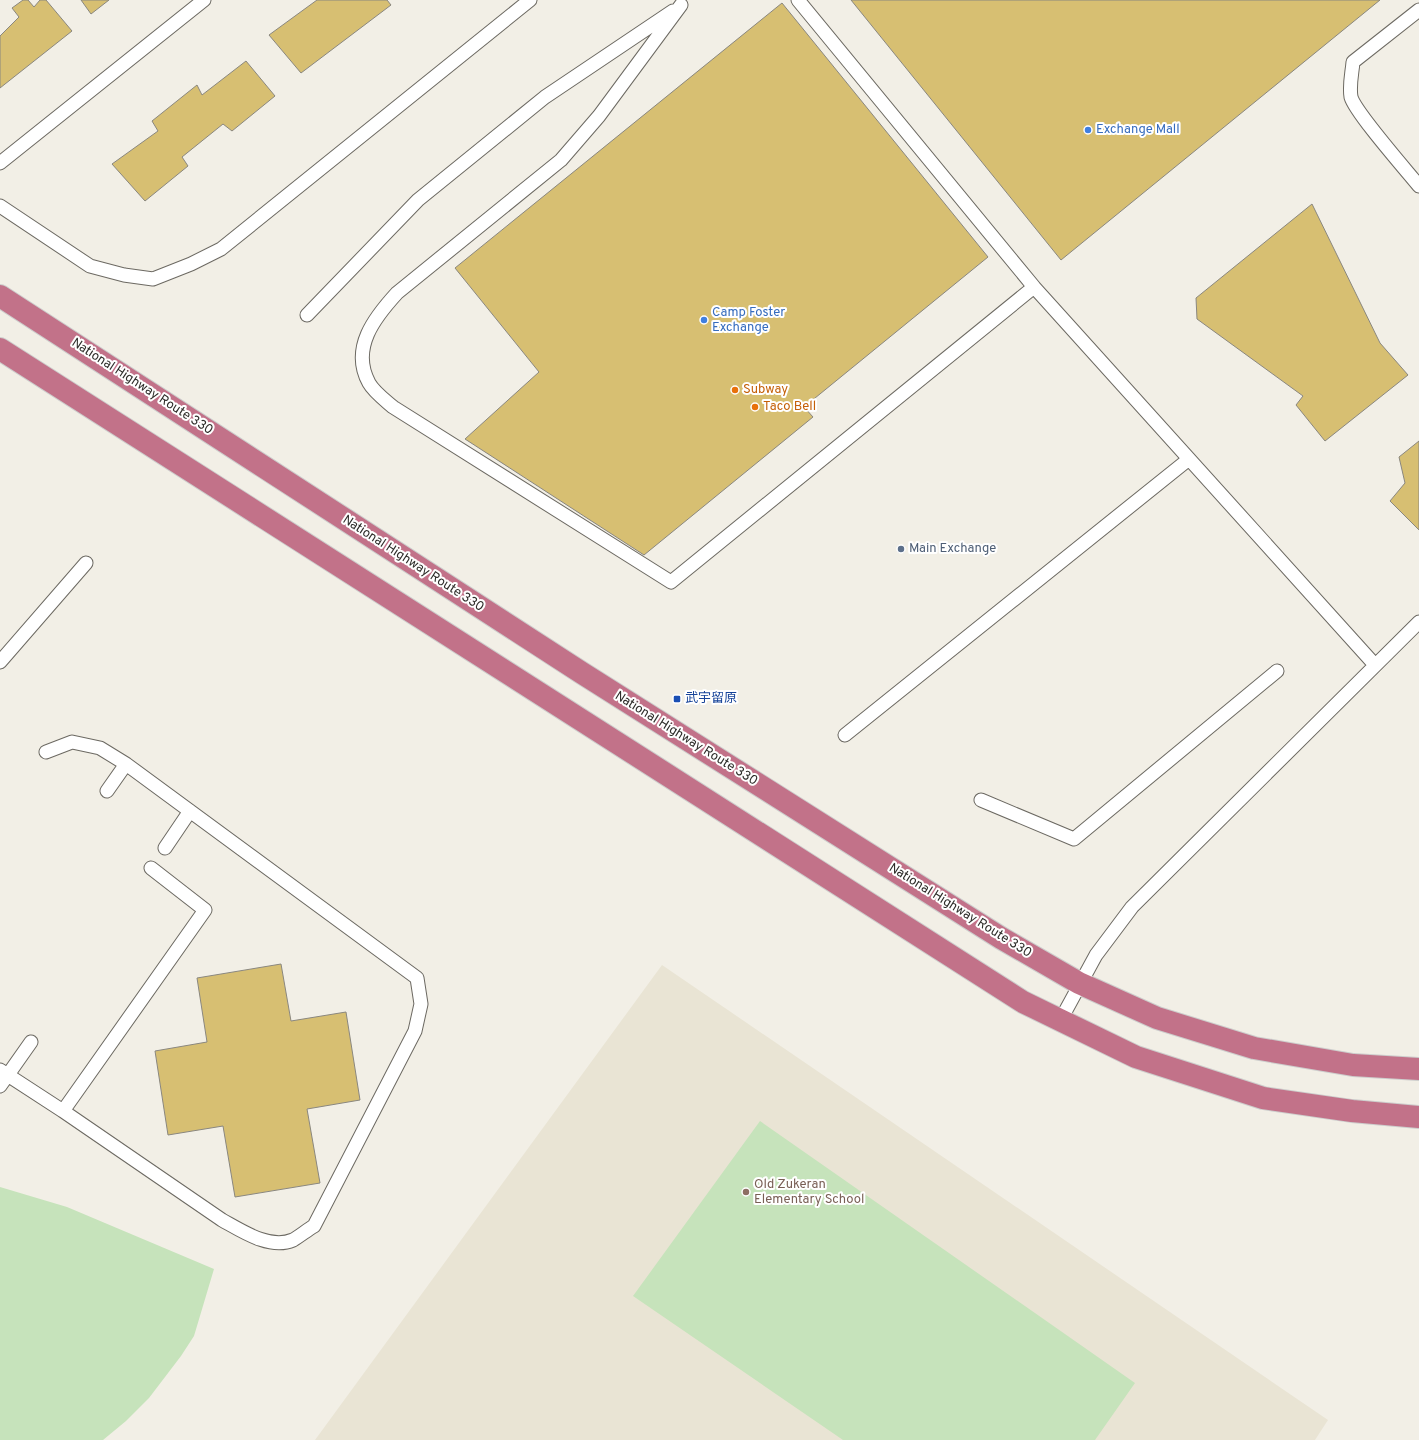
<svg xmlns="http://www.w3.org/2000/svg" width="1419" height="1440" font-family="Overpass,'Noto Sans JP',sans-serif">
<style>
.built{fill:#e9e4d4}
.green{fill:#c6e3bb}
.building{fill:#d7bf72;stroke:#8a877f}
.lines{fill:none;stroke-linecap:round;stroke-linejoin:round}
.lane-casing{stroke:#6c6962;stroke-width:15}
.highway-casing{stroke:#cdcdcc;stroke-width:24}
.lane{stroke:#fff;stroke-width:13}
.highway{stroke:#c27289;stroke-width:22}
.shop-dot{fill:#3f7fe0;stroke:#fff;stroke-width:1.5}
.food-dot{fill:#e8710a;stroke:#fff;stroke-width:1.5}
.service-dot{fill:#5c6f8a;stroke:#fff;stroke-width:1.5}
.transit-dot{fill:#1a4fb4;stroke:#fff;stroke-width:1.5}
.education-dot{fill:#8d6e63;stroke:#fff;stroke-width:1.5}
.labels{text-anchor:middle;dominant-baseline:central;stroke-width:4;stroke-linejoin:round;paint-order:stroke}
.shop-label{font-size:13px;fill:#366cbe;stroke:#fff;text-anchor:start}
.street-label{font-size:13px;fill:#2e2d2a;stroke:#fff}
.food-label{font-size:13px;fill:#c56008;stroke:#fff;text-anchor:start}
.service-label{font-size:13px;fill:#4e5e75;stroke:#fff;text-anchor:start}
.transit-label{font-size:13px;fill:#164399;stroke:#fff;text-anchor:start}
.education-label{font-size:13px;fill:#785e54;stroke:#fff;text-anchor:start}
</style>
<rect width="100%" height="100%" fill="#f2efe6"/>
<path class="built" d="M662,965L1328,1420L1315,1440H315Z"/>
<path class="green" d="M760,1121L1135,1383L1095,1440H843L633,1296Z
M0,1187L67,1207L214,1269L194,1336L181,1356L149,1398L126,1421L103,1440H0Z"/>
<path class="building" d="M23,0H28L34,7L40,0H46L72,31L0,88V36L19,17L12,8Z
M81,0H109L91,14Z
M317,0H387L391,5L301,73L269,35Z
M851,0H1380L1061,260Z
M782,3L988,257L804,407L813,417L644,555L465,439L539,372L455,268Z
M246,61L275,96L232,131L223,124L182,157L188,166L145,201L112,164L158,131L152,121L197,85L202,95Z
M1312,204L1380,343L1408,375L1325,441L1296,405L1303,396L1197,319L1196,298Z
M1419,441V530L1390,501L1405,483L1399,457Z
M281,964L291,1021L346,1012L360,1100L307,1109L320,1183L235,1197L223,1126L168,1135L155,1051L207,1042L197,978Z"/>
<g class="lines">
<defs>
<path id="lane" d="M798,0L1034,287L1375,665
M681,5L599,116L561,160L397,293C375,317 350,348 369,383C374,392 385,400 393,407L671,582L1034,287
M1419,10L1353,62C1352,74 1349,85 1351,97C1355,112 1406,170 1419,186
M0,163L204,0
M0,206L90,266L124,275L153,279L191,264L221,249L530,0
M307,315L418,200L545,97L673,11
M0,662L86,563
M845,735L1189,459
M107,791L126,764
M981,800L1074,839L1277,671
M165,848L190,811
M1060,1021L1096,955L1132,907L1419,622
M0,1070L63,1111L222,1220C242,1231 270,1250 293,1240C300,1236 307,1230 314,1226L415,1031L421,1004L417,978L126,764L100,748L72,742L46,752
M0,1086L31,1042
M63,1111L205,910L151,868"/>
<path id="highway" d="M0,296L582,673L1001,938L1079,983L1157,1018L1254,1048L1353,1065L1419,1069
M0,349L1023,1002L1136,1057L1263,1098L1352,1111L1419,1117"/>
</defs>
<use href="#lane" class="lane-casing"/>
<use href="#highway" class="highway-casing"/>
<use href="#lane" class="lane"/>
<use href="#highway" class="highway"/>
</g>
<g class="shop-dot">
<circle cx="1088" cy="130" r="4"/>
<circle cx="704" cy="320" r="4"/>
</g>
<g class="food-dot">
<circle cx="735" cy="390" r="4"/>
<circle cx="755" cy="407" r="4"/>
</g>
<circle class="service-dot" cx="901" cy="549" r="4"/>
<rect class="transit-dot" x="673" y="695" width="8" height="8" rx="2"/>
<circle class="education-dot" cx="746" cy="1192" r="4"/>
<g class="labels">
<g class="shop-label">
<text x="1096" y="130">Exchange Mall</text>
<text x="712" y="313">Camp Foster<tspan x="712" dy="15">Exchange</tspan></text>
</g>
<g class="street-label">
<text transform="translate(142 387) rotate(33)">National Highway Route 330</text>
<text transform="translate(413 564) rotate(33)">National Highway Route 330</text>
<text transform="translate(686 739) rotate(32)">National Highway Route 330</text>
<text transform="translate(960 911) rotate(32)">National Highway Route 330</text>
</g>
<g class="food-label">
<text x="743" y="390">Subway</text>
<text x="763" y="407">Taco Bell</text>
</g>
<g class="service-label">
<text x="909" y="549">Main Exchange</text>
</g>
<g class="transit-label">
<text x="685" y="699">武宇留原</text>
</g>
<g class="education-label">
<text x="754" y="1185">Old Zukeran<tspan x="754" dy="15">Elementary School</tspan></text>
</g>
</g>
</svg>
